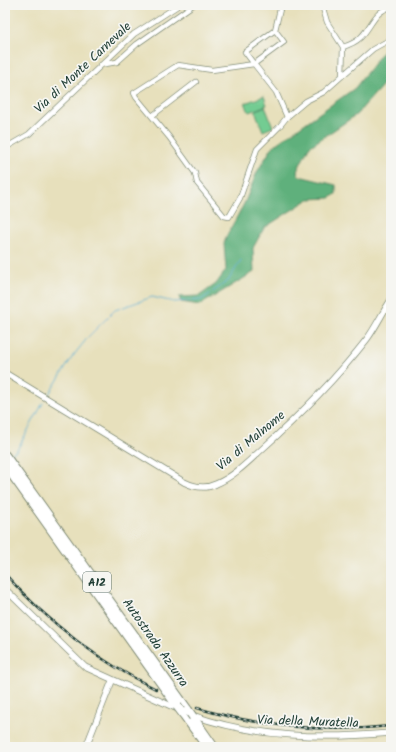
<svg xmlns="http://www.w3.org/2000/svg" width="396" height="752" font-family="Kalam,sans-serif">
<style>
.green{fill:#73cc92;stroke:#498463}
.forest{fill:#5eb07c;stroke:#3e7658}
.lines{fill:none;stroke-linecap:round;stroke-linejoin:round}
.stream{stroke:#55acd2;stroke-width:1}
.minor-casing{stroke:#838e78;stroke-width:6}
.tertiary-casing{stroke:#838e78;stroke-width:7}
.motorway-casing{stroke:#838e78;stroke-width:10}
.minor{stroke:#fff;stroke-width:4.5}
.tertiary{stroke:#fff;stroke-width:5.5}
.motorway{stroke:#fff;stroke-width:8}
.rail-casing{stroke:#1f3d34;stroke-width:2.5}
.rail{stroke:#f6f6f2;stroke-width:1;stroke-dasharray:3;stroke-linecap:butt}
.motorway-bridge-casing{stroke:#838e78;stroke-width:10;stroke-linecap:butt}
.motorway-bridge{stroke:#fff;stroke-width:8}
.labels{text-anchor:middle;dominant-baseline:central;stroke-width:3.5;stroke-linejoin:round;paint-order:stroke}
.shield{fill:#f6f6f2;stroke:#60746d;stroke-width:1}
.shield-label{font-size:12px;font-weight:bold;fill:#1f3d34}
.street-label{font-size:13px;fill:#1f3d34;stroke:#f6f6f2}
</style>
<rect width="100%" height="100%" fill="#f6f6f2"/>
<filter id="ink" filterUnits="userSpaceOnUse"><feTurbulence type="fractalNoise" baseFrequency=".025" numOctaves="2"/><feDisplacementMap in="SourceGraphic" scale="8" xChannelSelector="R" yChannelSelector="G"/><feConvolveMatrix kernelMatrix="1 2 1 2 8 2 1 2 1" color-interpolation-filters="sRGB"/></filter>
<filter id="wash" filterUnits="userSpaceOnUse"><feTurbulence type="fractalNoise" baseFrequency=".012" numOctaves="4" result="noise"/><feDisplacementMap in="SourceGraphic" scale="16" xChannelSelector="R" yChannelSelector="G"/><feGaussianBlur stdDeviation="0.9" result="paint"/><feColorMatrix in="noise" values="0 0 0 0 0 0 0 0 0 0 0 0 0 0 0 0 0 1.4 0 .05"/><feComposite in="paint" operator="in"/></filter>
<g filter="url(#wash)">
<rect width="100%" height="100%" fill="#e7e0bc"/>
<path class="green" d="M264,96L267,105L249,112L245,103Z
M265,106L273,127L263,131L255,111Z"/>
<path class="forest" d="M391,44V76L356,115L309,147L297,171L299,176L336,185V194L330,198L309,199L264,228L253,248L254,272L200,305L181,302L179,297L199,296L216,284L226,270L224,244L226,237L245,202L257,172L273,146L355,88L387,46Z"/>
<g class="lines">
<path class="stream" d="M49,394L73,356L89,336L115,310L152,297L174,302L201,300L228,281L241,260
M11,454L17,450L43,403"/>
</g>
</g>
<g filter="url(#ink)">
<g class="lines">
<defs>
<path id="minor" d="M275,30L284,42L254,64L245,52Z
M275,30L281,5
M343,47C349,45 355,43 360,38C371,28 374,11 391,7
M100,65L117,62L137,44L193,5
M342,76L373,49L391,39
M152,116L196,82
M287,117L276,92L254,64L212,70L178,65L134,93L136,97L169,137L195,173L197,183L224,216L229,217L240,198L257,149L279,127L287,117L306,101L324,92L342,76L343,47L327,22L322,5
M5,148L29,134L134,34L179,5"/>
<path id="tertiary" d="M5,373L184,482C194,487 206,489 216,484C233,477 247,463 260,451C299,416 335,380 367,339C376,327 382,313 391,300
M5,589L85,667L180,710
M192,715C256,738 323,739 391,733
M86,747L112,681"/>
<path id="motorway" d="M5,455L188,710
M5,465L177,706
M183,714L207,747
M193,717L214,747"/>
</defs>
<use href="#minor" class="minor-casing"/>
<use href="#tertiary" class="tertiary-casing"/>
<use href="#motorway" class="motorway-casing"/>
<use href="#minor" class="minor"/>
<use href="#tertiary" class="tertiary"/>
<use href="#motorway" class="motorway"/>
<defs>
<path id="rail" d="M5,574C48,622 97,661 156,689
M197,708C261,727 325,733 391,726"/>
</defs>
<use href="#rail" class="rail-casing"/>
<use href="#rail" class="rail"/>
<defs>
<path id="motorway-bridge" d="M177,706L183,714
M188,710L193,717"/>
</defs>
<use href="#motorway-bridge" class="motorway-bridge-casing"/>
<use href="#motorway-bridge" class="motorway-bridge"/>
</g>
</g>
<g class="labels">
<rect class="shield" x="83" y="572" width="28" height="20" rx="3"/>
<g class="shield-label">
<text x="97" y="582">A12</text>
</g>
<g class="street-label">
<text transform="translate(83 68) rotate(-43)">Via di Monte Carnevale</text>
<text transform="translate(251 441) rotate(-40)">Via di Malnome</text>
<text transform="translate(155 643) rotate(55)">Autostrada Azzurra</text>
<text transform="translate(308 722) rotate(2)">Via della Muratella</text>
</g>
</g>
<rect width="396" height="752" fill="none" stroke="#f6f6f2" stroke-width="20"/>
</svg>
